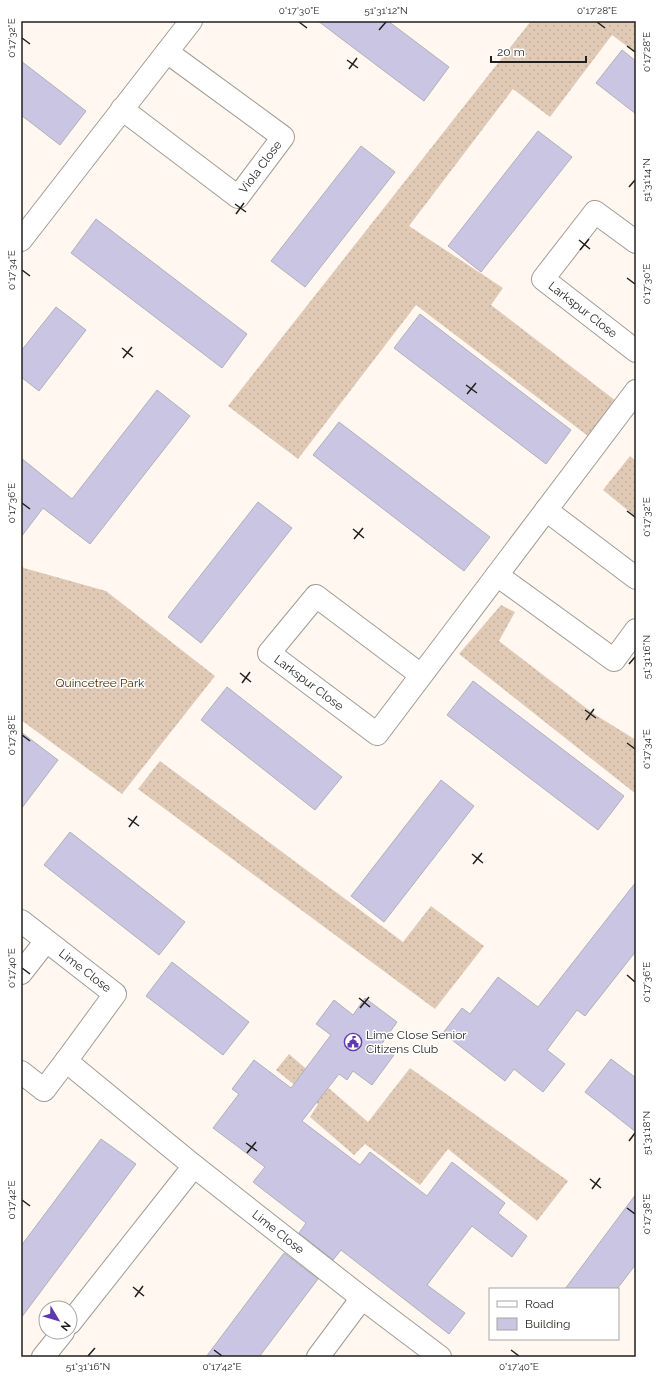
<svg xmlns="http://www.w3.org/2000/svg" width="657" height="1378" font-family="Raleway,sans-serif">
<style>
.grass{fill:url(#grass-dots)}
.building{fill:#cac5e2;stroke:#b1b0b9}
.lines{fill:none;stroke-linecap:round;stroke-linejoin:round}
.minor-casing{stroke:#a29b95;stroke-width:24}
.minor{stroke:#fff;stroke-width:22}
.ticks{fill:none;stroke:#211f1c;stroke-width:1.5}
.labels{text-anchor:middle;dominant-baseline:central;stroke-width:3;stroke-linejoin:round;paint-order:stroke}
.street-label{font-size:12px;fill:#211f1c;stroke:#fff}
.park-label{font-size:12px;fill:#4e2c03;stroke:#fff}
.poi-label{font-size:12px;fill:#211f1c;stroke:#fff;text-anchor:start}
.neatline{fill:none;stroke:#211f1c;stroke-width:1.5}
.ticks-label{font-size:10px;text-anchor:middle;fill:#211f1c}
</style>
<defs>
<pattern id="grass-dots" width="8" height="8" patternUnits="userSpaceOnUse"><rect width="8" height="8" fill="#e0cab6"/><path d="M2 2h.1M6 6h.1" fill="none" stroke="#c0ad9c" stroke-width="1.8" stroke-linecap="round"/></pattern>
</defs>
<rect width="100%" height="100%" fill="#fff7f0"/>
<path class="grass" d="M531,21H636V53L612,35L550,117L513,89L409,226L503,288L491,305L616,401L588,436L416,305L298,459L228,406Z
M630,456L636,461V517L603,490Z
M21,565L24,568L106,591L215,676L122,794L21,720Z
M501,605L515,612L499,641L594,714L636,740V794L459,654Z
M160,761L403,942L431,906L484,946L435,1009L138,789Z
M289,1054L368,1122L410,1068L568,1181L537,1221L448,1149L420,1185L365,1144L354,1155L310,1117L318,1104L276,1070Z"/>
<path class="building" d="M318,21H388L449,67L424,101Z
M622,50L636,61V114L596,83Z
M21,61L86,111L60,145L21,115Z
M538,131L572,157L481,272L448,246Z
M361,146L395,172L305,287L271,261Z
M96,219L247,334L222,368L71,253Z
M56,307L86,330L39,391L21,377V351Z
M420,314L571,430L546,464L394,348Z
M157,390L190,416L90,544L43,508L21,537V458L72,499Z
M339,422L490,537L464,571L313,455Z
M258,502L292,528L201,643L168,617Z
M473,681L624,796L598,830L447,715Z
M227,687L342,777L315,810L201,720Z
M21,732L58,760L21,809Z
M441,780L474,806L384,922L351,896Z
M70,832L185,922L159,955L44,865Z
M636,882V951L585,1016L577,1010L547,1050L565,1064L543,1092L514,1069L505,1081L443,1033L462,1008L470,1014L498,977L538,1007Z
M172,962L249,1022L223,1055L146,996Z
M365,998L397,1022L381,1045L394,1055L372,1085L353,1071L347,1080L339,1074L302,1121L360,1165L370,1152L427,1196L452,1162L505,1203L498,1213L527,1236L512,1257L472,1226L427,1285L465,1313L449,1334L341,1250L333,1260L299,1233L306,1223L253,1182L265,1167L213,1128L239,1094L232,1089L254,1060L291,1088L331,1035L316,1024L334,1000L353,1015Z
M611,1059L636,1078V1132L585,1092Z
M101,1139L136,1164L21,1318V1246Z
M636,1194V1264L617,1289H565Z
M284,1253L318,1279L259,1357H206Z"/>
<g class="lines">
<defs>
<g id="minor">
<path id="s1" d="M122,109L238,197L283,137L167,52"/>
<path d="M21,240L191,21"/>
<path id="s2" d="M636,242L595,212L543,279L636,351"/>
<path d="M546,510L636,578"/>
<path d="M497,575L614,660L636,630"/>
<path id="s3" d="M421,675L316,596L269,653L377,734C463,620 550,506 636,391"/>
<path id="s4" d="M21,921L115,994L66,1061L194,1166"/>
<path d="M21,973L46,941"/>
<path d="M21,1072L44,1090L66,1061"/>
<path id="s5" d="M70,1323L194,1166L362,1298L440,1357"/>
<path d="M43,1357L63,1332"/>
<path d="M318,1357L362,1298"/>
</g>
</defs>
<use href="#minor" class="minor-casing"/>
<use href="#minor" class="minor"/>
</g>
<path class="ticks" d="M299,22L307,28M597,22L605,28M379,30L386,22M22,38L30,44M627,46L635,52M347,60L358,68M349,69L357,58M629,187L635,180M235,204L246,212M236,214L244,203M579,240L590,249M580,250L589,239M22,270L30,276M627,278L635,284M122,348L133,357M123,358L132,347M466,385L477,393M467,394L476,383M22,503L30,509M627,511L635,517M353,529L364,538M354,539L363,528M629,664L635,657M240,673L251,682M242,683L250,672M585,710L596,718M586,720L594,709M22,735L30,741M627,743L635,749M128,818L139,826M129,827L137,816M472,854L483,863M473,864L482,853M22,968L30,974M627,975L635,982M359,998L370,1007M360,1008L369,997M629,1141L635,1133M246,1143L257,1151M247,1153L256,1142M590,1179L601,1188M592,1189L600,1178M22,1200L30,1206M627,1208L635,1214M133,1287L144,1296M135,1297L143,1286M214,1350L222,1356M511,1350L519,1356M88,1356L95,1348"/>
<defs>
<symbol id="civic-ring" viewBox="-11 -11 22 22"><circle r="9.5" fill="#fff" stroke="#6038b0" stroke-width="1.5"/><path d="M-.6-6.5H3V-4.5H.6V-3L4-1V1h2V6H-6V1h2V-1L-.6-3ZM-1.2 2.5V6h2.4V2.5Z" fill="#6038b0"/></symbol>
</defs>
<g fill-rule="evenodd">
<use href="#civic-ring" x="343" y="1032" width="20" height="20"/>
</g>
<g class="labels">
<g class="street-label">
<text stroke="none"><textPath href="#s1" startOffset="183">Viola Close</textPath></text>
<text stroke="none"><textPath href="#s2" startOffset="186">Larkspur Close</textPath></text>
<text stroke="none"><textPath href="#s3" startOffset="255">Larkspur Close</textPath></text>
<text stroke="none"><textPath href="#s4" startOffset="81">Lime Close</textPath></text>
<text stroke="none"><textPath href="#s5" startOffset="307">Lime Close</textPath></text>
</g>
<g class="park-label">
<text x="100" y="683">Quincetree Park</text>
</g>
<g class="poi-label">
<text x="366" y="1035">Lime Close Senior<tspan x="366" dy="14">Citizens Club</tspan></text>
</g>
</g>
<rect width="657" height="1378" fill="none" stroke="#ffffff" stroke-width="44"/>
<rect x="489" y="1288" width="130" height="52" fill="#ffffff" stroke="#a6a5a4"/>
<rect x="497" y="1301" width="20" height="6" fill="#ffffff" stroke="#a6a5a4"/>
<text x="525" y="1308" font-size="12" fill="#211f1c">Road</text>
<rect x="497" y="1318" width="20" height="12" fill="#cac5e2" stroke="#a6a5a4"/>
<text x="525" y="1328" font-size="12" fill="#211f1c">Building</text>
<g transform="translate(58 1320) rotate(128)"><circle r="19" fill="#ffffff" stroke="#a6a5a4"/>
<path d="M0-3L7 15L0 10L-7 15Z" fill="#6038b0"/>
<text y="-6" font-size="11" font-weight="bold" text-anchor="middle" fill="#211f1c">N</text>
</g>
<path d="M491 56v6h95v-6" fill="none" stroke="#211f1c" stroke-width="2"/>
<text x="497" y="56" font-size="12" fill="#211f1c" stroke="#ffffff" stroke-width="3" paint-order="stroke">20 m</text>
<rect x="22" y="22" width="613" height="1334" class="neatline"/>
<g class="ticks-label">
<text x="299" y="14">0°17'30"E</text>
<text x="386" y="14">51°31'12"N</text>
<text x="597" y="14">0°17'28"E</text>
<text transform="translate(11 38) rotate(-90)" y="4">0°17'32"E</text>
<text transform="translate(646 52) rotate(-90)" y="4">0°17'28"E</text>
<text transform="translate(646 180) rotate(-90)" y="4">51°31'14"N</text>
<text transform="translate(11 270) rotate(-90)" y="4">0°17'34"E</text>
<text transform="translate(646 284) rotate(-90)" y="4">0°17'30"E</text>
<text transform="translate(11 503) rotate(-90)" y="4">0°17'36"E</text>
<text transform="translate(646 517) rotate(-90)" y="4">0°17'32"E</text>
<text transform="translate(646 657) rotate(-90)" y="4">51°31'16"N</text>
<text transform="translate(11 735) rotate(-90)" y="4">0°17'38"E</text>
<text transform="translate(646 749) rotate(-90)" y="4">0°17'34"E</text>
<text transform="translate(11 968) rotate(-90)" y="4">0°17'40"E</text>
<text transform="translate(646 982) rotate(-90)" y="4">0°17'36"E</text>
<text transform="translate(646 1133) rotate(-90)" y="4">51°31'18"N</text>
<text transform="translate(11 1200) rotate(-90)" y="4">0°17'42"E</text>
<text transform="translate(646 1214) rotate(-90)" y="4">0°17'38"E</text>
<text x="88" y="1370">51°31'16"N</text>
<text x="222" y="1370">0°17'42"E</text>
<text x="519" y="1370">0°17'40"E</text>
</g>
</svg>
